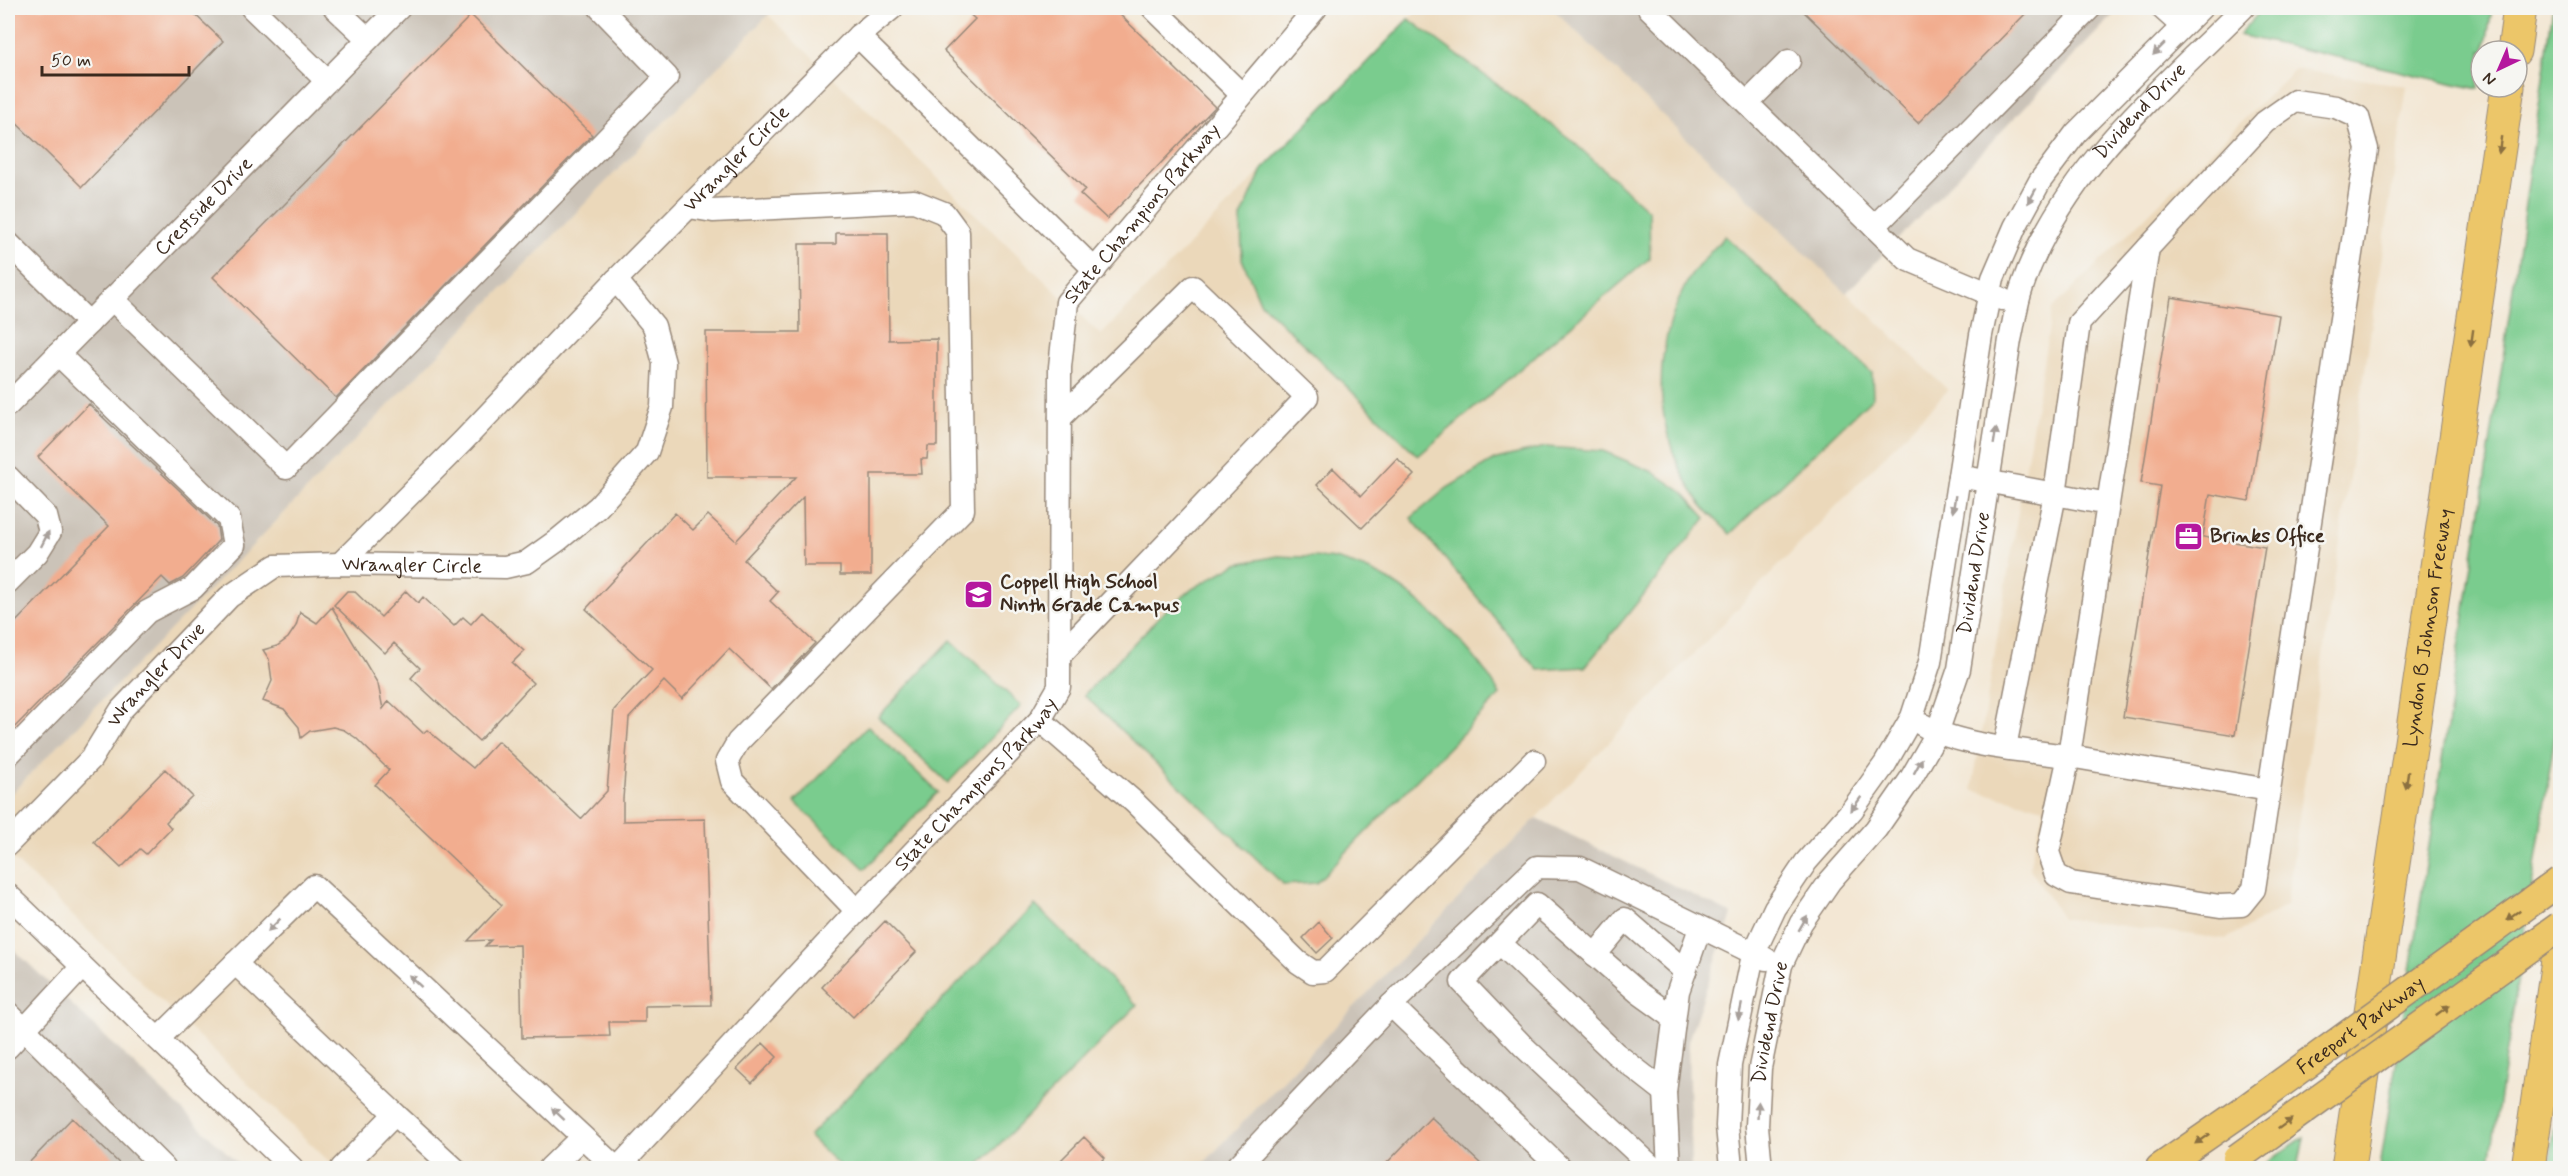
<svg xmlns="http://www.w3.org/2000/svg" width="2568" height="1176" font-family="Mynerve,sans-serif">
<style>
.built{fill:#ebd8ba}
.industrial{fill:#cbc3b8}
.green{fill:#7acc8e;stroke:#5a7b56;stroke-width:1.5}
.building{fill:#f2ad8f}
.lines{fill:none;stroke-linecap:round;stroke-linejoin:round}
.minor-casing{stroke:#978879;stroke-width:25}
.major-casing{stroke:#978879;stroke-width:31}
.highway-casing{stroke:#978879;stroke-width:35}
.minor{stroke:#fff;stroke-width:22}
.major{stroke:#ecc669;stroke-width:28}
.highway{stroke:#ecc669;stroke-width:33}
.major-bridge-casing{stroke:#978879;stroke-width:31;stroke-linecap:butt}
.major-bridge{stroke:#ecc669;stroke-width:28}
.oneway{fill:#a79f9a}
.oneway2{fill:#8b7040}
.labels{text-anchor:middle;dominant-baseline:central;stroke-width:5;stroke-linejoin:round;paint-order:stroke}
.street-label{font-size:20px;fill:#3b2a1e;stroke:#f6f6f2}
.poi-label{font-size:20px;font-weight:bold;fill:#3b2a1e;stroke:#f6f6f2;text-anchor:start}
</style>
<rect width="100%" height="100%" fill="#f6f6f2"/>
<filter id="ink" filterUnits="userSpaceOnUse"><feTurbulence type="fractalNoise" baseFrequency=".0167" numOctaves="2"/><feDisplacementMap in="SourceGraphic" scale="12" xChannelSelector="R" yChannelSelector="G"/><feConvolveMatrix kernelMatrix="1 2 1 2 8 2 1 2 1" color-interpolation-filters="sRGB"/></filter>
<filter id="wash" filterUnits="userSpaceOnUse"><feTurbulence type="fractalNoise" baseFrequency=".008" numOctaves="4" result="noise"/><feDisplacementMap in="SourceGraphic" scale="24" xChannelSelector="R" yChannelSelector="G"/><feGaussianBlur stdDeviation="1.35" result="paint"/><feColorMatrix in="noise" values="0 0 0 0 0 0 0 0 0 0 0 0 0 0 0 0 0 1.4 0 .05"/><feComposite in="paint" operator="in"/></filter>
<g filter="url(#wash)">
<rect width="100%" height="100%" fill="#f3e7d4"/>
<path class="built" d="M1420,8H1552L1948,390L1199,1168H336L8,854V797L768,15L1101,335Z
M2295,69L2407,86L2286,906L2226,939L2062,918L2029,867L2044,808L1972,790L2052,309Z"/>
<path class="industrial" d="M8,8H775L8,797Z
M1552,8H2120L1846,293Z
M1536,818L1732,914L1688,1041L1691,1168H1199Z
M8,944L243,1168H8Z"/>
<path class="green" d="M2263,8H2492L2485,51H2481L2478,89L2239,35Z
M2553,8H2560V702L2489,1168H2380L2501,372Z
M1409,19L1569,138L1649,211L1650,258L1418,456L1260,302L1242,259L1241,218L1262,170Z
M1725,236L1872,373L1873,397L1730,534C1720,523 1707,513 1699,501C1652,434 1650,354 1687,282C1696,266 1713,250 1725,236Z
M1545,447L1603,451L1653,472L1684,493L1706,518L1585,667L1538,670L1411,518L1447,488L1494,460Z
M1278,556C1298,558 1323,555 1342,561C1356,565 1372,571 1385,578C1424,600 1479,655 1500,695L1316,883L1284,885L1084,695L1163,613L1192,589L1236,564Z
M951,640L1021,706L948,783L878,717Z
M868,726L938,792L865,869L795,802Z
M1035,905L1137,1005L976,1168H842L809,1136Z
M2560,1091V1168H2549Z
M2304,1137L2298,1168H2259Z"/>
<g id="blocks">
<path class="building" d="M8,8H188L223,41L82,187L8,115Z
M963,8H1113L1215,107L1107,219L1080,194L1085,189L944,51L975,19Z
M1800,8H2031L1918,123Z
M471,15L592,135L336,398L213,277Z
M836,233H888L889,340L937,339V446H928L927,459H921L922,474H871V575H840V566H804L803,497L744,560L778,592L770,601L815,643L771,689L729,649L682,699L664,681L629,718L623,799V821L705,819L711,1005L645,1006V1022H609L610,1036L522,1038L520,945L485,946L491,940L468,941L502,905L375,785L389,770L356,738L344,730L333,727L310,731L301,738L299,727L284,709L263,701L272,681L269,659L263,650L277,646L288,638L296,626L300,612L317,623L332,607L378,684L383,709L389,701L423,733L427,730L473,768L498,741L581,819L607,791L614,710L652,670L586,609L675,513L693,530L708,515L736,541L796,477H707L706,332H800L799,244H836Z
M2171,297L2279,315L2249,501L2210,494L2203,537L2265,547L2235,735L2123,717L2160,486L2141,483Z
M89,404L217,526L219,540L183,578L170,585L162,577L8,734V630L109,526L38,457Z
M1397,458L1414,475L1362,528L1317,485L1333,468L1361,496Z
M347,591H354L381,617L406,591L418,603L423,597L454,626L463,617L471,624L482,612L524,651L512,663L533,683L479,741L411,678L420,668L394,643L385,653L334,605Z
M165,769L192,796L166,822L171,828L146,854L140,849L121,868L94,842Z
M885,921L916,952L853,1017L822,987Z
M1319,922L1333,938L1317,953L1303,938Z
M763,1043L777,1057L752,1083L737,1069Z
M1431,1117L1485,1168H1382Z
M72,1118L124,1168H24Z
M1084,1137L1105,1158L1095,1168H1053Z"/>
</g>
</g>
<g filter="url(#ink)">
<use href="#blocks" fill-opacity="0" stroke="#978879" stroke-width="1.5"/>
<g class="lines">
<defs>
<g id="minor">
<path d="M252,8L327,81"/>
<path d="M335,8L368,39"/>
<path d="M1153,8L1242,95"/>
<path d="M1649,8L1907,259L2002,299"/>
<path d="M2162,8L2182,26"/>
<path d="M858,36L1095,270"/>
<path d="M1747,103L1789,61"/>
<path d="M689,207L713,211L914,201L944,213L958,232L963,510L738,742L727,761L732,781L857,911"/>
<path d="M1874,227L2090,8"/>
<path d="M8,243L89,323"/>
<path d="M112,299L286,468L667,77L600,8"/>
<path id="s1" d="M8,405L399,8"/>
<path d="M1959,476L2108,504L2069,756L2269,790L2367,149L2358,117L2336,107L2295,101L2265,122L2148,248L2108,504"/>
<path d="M8,477L46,516L50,532L37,553L8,582"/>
<path id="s2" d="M340,564L463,441L616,280L858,36L892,8"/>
<path d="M1060,655L1307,397L1193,287L1060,418"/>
<path d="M1040,720L1134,802L1298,962L1313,972L1325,971L1534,761"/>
<path d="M1923,725C1958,746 2027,751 2069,756L2048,852L2056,875L2071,883L2220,906L2241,905L2254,889L2269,790"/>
<path d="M2005,747L2055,494L2079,323L2148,248"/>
<path d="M8,755L147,612L193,588L234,545L229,519L58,354"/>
<path id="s3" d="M8,844L91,759L121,710L229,597L275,566L340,564L505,567L527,562L558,540L598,507L647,452L662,407L664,363L654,326L616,280"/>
<path d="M8,895L292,1168"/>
<path d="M1500,943L1615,1053L1665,1092"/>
<path d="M1595,955L1625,919L1685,971"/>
<path d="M235,963L395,1114"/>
<path d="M1391,1005L1560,1168"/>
<path d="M8,1013L164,1168"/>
<path d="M158,1039L314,886L616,1168"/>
<path d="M8,1047L82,967"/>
<path d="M342,1168L395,1114L454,1168"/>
<path d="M550,1168L582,1137"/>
<path id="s4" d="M618,1168L857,911L1040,720L1059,687L1060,367L1067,302L1316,8"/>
<path d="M1236,1168L1391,1005L1537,867L1580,868L1766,959"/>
<path d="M1653,1168L1523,1046L1462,982L1537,904L1638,992L1674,1018"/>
<path d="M1669,1168L1665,1092L1678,991L1700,928"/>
<path d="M1731,1168L1727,1126L1730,1065L1753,955L1775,908L1806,862L1852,810L1885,764L1912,717L1930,662L1981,335L1993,278L2015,227L2040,181L2076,133L2201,8"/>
<path id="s5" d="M1761,1168L1757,1126L1760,1068L1781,965L1801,923L1830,881L1876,829L1910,780L1937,733L1959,669L2010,340C2014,323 2016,304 2022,287C2061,171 2160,91 2243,8"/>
</g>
<path id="major" d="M2160,1168L2244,1110"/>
<g id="highway">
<path d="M2514,51L2520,8"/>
<path id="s6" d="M2348,1168L2508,87"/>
<path d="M2528,1168L2560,946"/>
</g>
</defs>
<use href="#minor" class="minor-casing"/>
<use href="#major" class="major-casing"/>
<use href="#highway" class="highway-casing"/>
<use href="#minor" class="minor"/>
<use href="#major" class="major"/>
<use href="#highway" class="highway"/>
<defs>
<g id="major-bridge">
<path id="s7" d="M2244,1110L2560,881"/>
<path d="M2237,1158L2560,926"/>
</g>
</defs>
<use href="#major-bridge" class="major-bridge-casing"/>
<use href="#major-bridge" class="major-bridge"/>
</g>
<defs><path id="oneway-solid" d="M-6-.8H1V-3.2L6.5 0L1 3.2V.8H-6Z" transform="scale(1.5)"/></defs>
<g class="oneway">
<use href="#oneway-solid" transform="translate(2159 49) rotate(135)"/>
<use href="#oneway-solid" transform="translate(2032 196) rotate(119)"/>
<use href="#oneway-solid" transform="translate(1995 436) rotate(-81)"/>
<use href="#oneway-solid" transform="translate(1954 504) rotate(99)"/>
<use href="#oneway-solid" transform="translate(45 539) rotate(-63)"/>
<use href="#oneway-solid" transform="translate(1918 766) rotate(-61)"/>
<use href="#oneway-solid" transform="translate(1856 804) rotate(126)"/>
<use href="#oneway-solid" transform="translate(1803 923) rotate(-60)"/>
<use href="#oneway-solid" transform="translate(274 925) rotate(135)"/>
<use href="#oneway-solid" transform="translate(415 981) rotate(-137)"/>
<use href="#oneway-solid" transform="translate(1740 1012) rotate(102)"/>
<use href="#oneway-solid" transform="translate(1758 1110) rotate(-87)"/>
<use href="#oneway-solid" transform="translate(558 1114) rotate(-137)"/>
</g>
<g class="oneway2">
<use href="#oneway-solid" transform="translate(2500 145) rotate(98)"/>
<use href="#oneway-solid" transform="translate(2472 338) rotate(98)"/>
<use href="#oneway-solid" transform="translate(2407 780) rotate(98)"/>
<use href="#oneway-solid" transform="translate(2513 915) rotate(144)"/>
<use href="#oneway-solid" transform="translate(2443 1010) rotate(-36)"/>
<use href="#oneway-solid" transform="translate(2285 1124) rotate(-36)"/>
<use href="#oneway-solid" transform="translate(2202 1139) rotate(145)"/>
</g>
</g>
<defs>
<symbol id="office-square" viewBox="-11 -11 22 22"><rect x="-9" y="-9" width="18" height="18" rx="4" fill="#b5179e" stroke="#f6f6f2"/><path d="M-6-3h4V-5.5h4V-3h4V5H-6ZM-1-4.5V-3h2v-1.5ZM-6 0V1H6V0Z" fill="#fff"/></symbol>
<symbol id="school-square" viewBox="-11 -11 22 22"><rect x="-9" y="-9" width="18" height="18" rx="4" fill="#b5179e" stroke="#f6f6f2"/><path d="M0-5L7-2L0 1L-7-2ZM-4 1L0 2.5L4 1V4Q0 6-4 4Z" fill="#fff"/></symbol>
</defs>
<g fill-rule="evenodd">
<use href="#office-square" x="2172" y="520" width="33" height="33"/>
<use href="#school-square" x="962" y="578" width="33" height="33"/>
</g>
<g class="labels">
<g class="street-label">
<text stroke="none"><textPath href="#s5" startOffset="1155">Dividend Drive</textPath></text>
<text stroke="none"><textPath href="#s2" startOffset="567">Wrangler Circle</textPath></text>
<text stroke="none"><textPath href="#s1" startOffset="279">Crestside Drive</textPath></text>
<text stroke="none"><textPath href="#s4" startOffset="1155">State Champions Parkway</textPath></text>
<text stroke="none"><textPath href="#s3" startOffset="525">Wrangler Circle</textPath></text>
<text stroke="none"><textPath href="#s5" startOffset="651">Dividend Drive</textPath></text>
<text stroke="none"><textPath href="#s6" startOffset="546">Lyndon B Johnson Freeway</textPath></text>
<text stroke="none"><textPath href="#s3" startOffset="226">Wrangler Drive</textPath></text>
<text stroke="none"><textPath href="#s4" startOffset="525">State Champions Parkway</textPath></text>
<text stroke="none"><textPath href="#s5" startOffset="147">Dividend Drive</textPath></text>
<text stroke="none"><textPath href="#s7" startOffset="144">Freeport Parkway</textPath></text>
</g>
<g class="poi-label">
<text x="2210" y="536">Brinks Office</text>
<text x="1000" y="582">Coppell High School<tspan x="1000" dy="23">Ninth Grade Campus</tspan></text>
</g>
</g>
<rect width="2568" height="1176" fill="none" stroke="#f6f6f2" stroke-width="30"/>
<g transform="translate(2499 69) rotate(224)"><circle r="28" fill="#f6f6f2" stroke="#aba49d" stroke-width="1.5"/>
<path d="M0-4.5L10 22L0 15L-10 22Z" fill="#b5179e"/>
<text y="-9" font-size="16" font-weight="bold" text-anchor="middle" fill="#3b2a1e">N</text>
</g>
<path d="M42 66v9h147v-9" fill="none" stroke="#3b2a1e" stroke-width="3"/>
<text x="51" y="66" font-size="18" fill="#3b2a1e" stroke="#f6f6f2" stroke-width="4.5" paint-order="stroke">50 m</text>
</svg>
